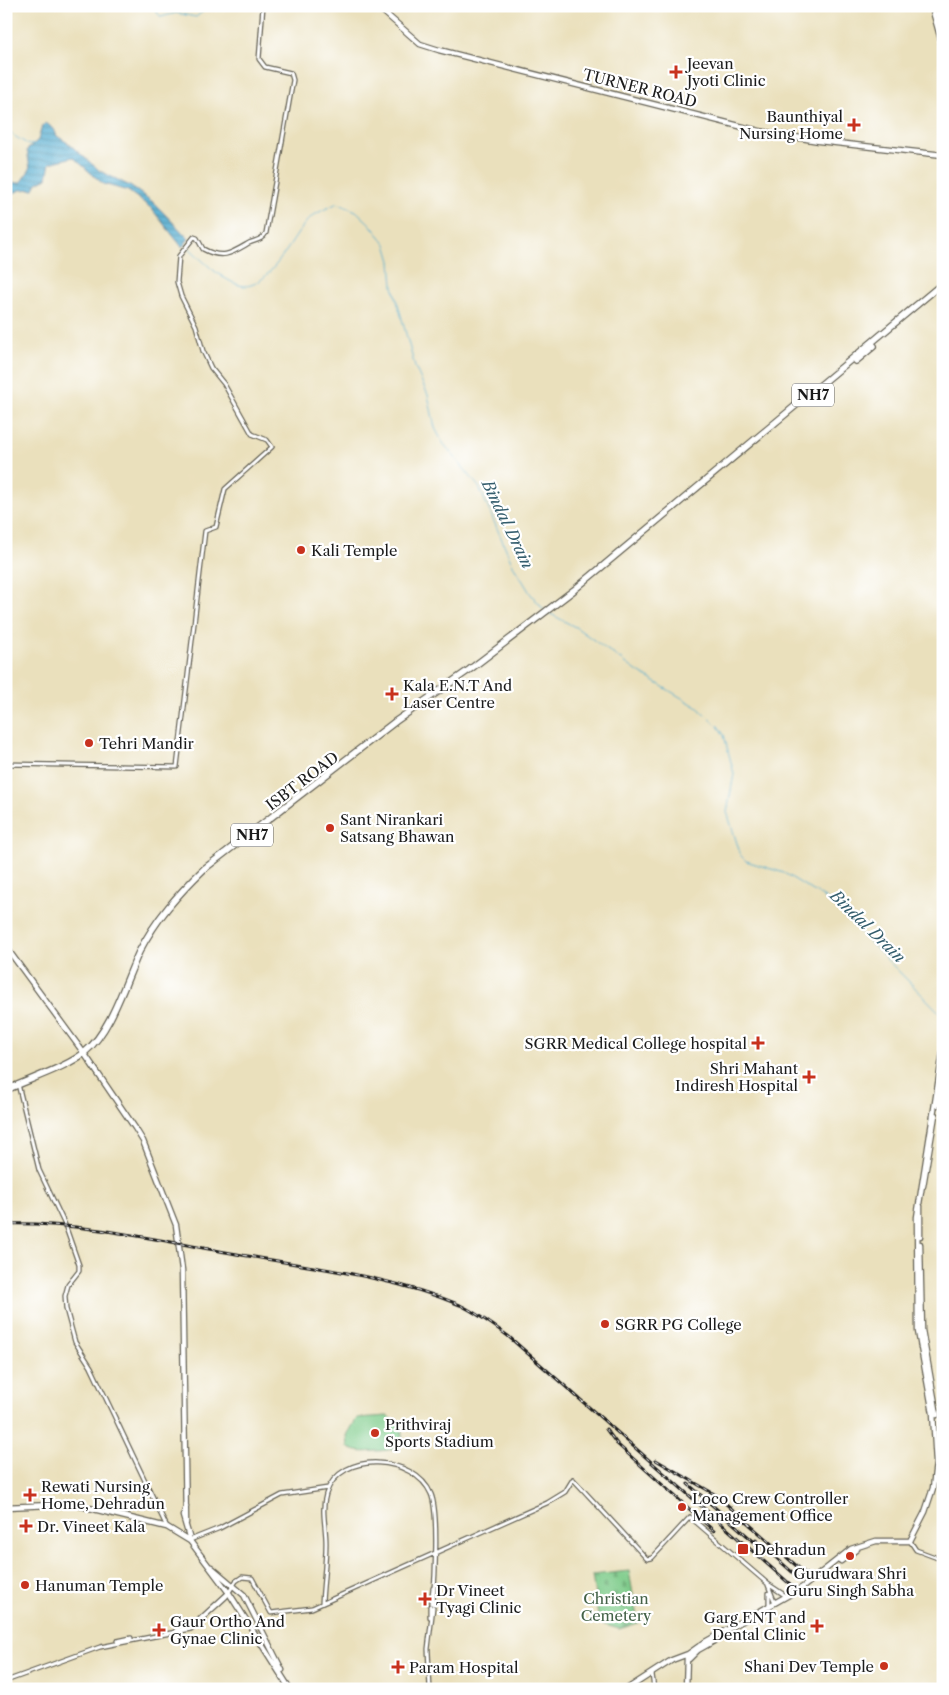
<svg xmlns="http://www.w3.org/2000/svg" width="949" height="1695" font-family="'Libre Caslon Text',serif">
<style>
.cemetery{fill:url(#cemetery-stones);stroke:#4e7454}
.pitch{fill:#7fcc8b;stroke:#4e7454}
.water{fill:url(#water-rules);stroke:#376476}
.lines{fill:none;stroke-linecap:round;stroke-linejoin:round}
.stream{stroke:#52accf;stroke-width:1}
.minor-casing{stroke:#646154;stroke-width:5.5}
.major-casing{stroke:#646154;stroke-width:7}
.highway-casing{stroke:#646154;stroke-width:8}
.minor{stroke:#fff;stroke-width:3}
.major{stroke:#fff;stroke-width:4.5}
.highway{stroke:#fff;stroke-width:5.5}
.rail-casing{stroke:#1c1c1c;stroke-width:3}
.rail{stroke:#fff;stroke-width:1;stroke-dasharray:4;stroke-linecap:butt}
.poi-dot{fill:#c8321e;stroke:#fff;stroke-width:2}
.labels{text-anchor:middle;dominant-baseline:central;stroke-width:4.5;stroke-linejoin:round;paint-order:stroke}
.shield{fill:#fff;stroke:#606060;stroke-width:1}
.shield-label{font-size:14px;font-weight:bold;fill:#1c1c1c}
.poi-label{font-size:15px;fill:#1c1c1c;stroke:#fff;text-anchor:start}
.street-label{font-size:15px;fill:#1c1c1c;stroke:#fff}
.park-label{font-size:15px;fill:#446248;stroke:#fff}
.water-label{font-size:16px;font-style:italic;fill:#345d6d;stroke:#fff}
</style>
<defs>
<pattern id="cemetery-stones" width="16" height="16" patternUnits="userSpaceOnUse" patternTransform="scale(1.25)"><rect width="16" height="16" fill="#7fcc8b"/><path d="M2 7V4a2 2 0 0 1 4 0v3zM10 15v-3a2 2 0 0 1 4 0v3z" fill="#6daf77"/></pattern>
<pattern id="water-rules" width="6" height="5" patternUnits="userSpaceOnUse" patternTransform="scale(1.25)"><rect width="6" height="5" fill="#52accf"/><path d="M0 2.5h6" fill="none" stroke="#438ba7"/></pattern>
</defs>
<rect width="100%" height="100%" fill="#fff"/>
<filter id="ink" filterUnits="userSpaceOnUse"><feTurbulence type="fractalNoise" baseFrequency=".02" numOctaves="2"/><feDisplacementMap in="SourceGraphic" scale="10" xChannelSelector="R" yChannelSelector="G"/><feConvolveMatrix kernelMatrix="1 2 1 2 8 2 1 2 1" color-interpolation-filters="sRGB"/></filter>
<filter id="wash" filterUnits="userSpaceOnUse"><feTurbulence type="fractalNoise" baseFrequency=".0096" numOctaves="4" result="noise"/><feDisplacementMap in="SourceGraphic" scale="20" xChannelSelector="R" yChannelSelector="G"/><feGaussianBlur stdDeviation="1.12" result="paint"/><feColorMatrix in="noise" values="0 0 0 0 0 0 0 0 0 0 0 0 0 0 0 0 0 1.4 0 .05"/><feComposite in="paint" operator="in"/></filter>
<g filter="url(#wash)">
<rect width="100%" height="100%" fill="#eae0bc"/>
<path class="cemetery" d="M629,1571L638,1623L619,1629L599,1623L592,1575Z"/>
<path class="pitch" d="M387,1416L400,1423C408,1447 397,1450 376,1451C366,1452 356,1453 348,1447L347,1435L357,1418Z"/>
<path class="water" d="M46,123L54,129L57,136L68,143L100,171L130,186L153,202L189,239L182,247L151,208L128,191L103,184L73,157L50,163L47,178L37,183L34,189L20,190L6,197V182L20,183L30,169L27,150L38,140L42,126Z"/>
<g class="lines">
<path class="stream" d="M155,6V10L161,17L176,13L196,17L210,6
M6,131L29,145L34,144
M184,243C200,258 218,278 239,285C266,294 292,238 307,221C314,213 327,209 337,203L356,211L369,223L386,244L391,261L393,286L415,367L428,395L435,428L443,443L479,487L513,565L530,593L544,610
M547,612L577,628L638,672L697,707L718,726L724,735L734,774L727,812L741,856L746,861L784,873L828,900L943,1016"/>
</g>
</g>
<g filter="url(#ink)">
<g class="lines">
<defs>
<path id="minor" d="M6,764L177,767L205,531L216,527L225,489L272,447L267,440L252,434L224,384L211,368L203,351L196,326L181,296L177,282L179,256L194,237L197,238L203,249C223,260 232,253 249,243C256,240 262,240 266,233L293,80L291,73L265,67L259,59L263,6
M18,1084L39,1170L65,1225L79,1265V1271L68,1285L65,1296L66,1309L75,1342L91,1367L167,1527
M190,1540L220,1528L282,1495L328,1488
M910,1541L916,1550L943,1560
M768,1585L775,1603
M322,1603C323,1583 326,1563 326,1543C326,1526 321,1510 326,1494C340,1449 415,1456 431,1494C439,1513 435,1580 433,1604
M431,1603L433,1588
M769,1606V1593
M430,1617V1606
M176,1630L192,1626L229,1592
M117,1641L131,1638
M652,1674L654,1689
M6,1681L100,1647L191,1629L226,1597L236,1581L242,1577L252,1578L271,1613L312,1608L547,1503L565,1492L573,1479L647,1559L652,1558L690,1517L768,1584L786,1596
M430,1689L428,1649L433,1607"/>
<path id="major" d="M377,6L420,44L439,50L759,131L819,141L943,155
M941,42L943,56
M6,947L86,1056L135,1128L143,1141L176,1225L182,1270L186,1523
M937,1105L943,1073
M923,1186L935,1115
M920,1236V1206
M920,1244L922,1330L937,1415
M6,1507L73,1504L167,1527L190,1541L229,1593L290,1689
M186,1507L183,1516L190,1540
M841,1561L857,1549
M211,1567L244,1595L282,1670
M689,1659L698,1650L714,1641
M627,1689L672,1660L688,1654L705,1642L803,1587L851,1549L876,1541H910L925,1512L933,1488L936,1463L933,1413L918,1331L917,1217L943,1052
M686,1689L687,1656"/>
<path id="highway" d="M932,6L943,45
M856,361L874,346
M6,1090C27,1080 70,1066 85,1052C111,1031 125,982 139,952C156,919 178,894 204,869L396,721L469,670L574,590L943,283"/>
</defs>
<use href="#minor" class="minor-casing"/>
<use href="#major" class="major-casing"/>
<use href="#highway" class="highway-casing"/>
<use href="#minor" class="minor"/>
<use href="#major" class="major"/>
<use href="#highway" class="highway"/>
<defs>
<path id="rail" d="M6,1224C83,1222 156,1240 231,1253C307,1267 389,1275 460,1305C477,1313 493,1325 508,1336L791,1585
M606,1429L617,1444L714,1531
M656,1460L716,1495L808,1576
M688,1484L759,1546
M756,1540L800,1579"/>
</defs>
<use href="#rail" class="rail-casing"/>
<use href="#rail" class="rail"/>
</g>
</g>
<g class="poi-dot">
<path d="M673.5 64.5h5v5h5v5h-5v5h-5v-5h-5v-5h5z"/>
<path d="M851.5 117.5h5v5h5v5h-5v5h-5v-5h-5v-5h5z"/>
<circle cx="301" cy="550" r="5"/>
<path d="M389.5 686.5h5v5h5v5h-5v5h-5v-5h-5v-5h5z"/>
<circle cx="89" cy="743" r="5"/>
<circle cx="330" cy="828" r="5"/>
<path d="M755.5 1035.5h5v5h5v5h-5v5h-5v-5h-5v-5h5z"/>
<path d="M806.5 1069.5h5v5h5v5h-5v5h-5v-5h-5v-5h5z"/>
<circle cx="605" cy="1324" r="5"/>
<circle cx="375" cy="1433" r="5"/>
<path d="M27.5 1487.5h5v5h5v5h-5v5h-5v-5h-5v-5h5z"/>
<circle cx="682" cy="1507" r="5"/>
<path d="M23.5 1518.5h5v5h5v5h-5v5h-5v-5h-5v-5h5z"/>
<rect x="737" y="1543" width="12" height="12" rx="2.5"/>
<circle cx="850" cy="1556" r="5"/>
<circle cx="25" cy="1585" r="5"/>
<path d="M422.5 1591.5h5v5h5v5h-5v5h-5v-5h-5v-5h5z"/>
<path d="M814.5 1618.5h5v5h5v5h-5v5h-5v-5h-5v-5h5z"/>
<path d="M156.5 1622.5h5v5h5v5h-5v5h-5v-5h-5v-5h5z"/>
<circle cx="884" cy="1666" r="5"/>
<path d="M395.5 1659.5h5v5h5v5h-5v5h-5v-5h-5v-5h5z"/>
</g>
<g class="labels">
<g class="shield">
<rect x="792" y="383.5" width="42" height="23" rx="4"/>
<rect x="231" y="823.5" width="42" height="23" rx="4"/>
</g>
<g class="shield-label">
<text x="813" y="395">NH7</text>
<text x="252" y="835">NH7</text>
</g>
<g class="poi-label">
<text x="687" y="63">Jeevan<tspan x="687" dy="17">Jyoti Clinic</tspan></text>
<text x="843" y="116" text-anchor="end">Baunthiyal<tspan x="843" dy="17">Nursing Home</tspan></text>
<text x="311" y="550">Kali Temple</text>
<text x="403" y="685">Kala E.N.T And<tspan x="403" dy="17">Laser Centre</tspan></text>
<text x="99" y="743">Tehri Mandir</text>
<text x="340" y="819">Sant Nirankari<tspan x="340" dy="17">Satsang Bhawan</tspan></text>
<text x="747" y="1043" text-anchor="end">SGRR Medical College hospital</text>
<text x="798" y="1068" text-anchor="end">Shri Mahant<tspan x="798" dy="17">Indiresh Hospital</tspan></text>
<text x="615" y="1324">SGRR PG College</text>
<text x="385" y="1424">Prithviraj<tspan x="385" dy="17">Sports Stadium</tspan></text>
<text x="41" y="1486">Rewati Nursing<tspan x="41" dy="17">Home, Dehradun</tspan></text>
<text x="692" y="1498">Loco Crew Controller<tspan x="692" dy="17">Management Office</tspan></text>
<text x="37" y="1526">Dr. Vineet Kala</text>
<text x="754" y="1549">Dehradun</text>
<text x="850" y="1573" text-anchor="middle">Gurudwara Shri<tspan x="850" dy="17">Guru Singh Sabha</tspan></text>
<text x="35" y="1585">Hanuman Temple</text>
<text x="436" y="1590">Dr Vineet<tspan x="436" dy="17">Tyagi Clinic</tspan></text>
<text x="806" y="1617" text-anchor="end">Garg ENT and<tspan x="806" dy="17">Dental Clinic</tspan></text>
<text x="170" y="1621">Gaur Ortho And<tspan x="170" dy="17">Gynae Clinic</tspan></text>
<text x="874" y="1666" text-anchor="end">Shani Dev Temple</text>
<text x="409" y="1667">Param Hospital</text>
</g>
<g class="street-label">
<text transform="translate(640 88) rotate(14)">TURNER ROAD</text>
<text transform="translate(302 781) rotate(-37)">ISBT ROAD</text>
</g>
<g class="park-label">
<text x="616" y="1598">Christian<tspan x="616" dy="17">Cemetery</tspan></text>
</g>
<g class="water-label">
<text transform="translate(508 524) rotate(64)">Bindal Drain</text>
<text transform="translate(868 926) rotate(44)">Bindal Drain</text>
</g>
</g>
<rect width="949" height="1695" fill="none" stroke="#fff" stroke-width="25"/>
</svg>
